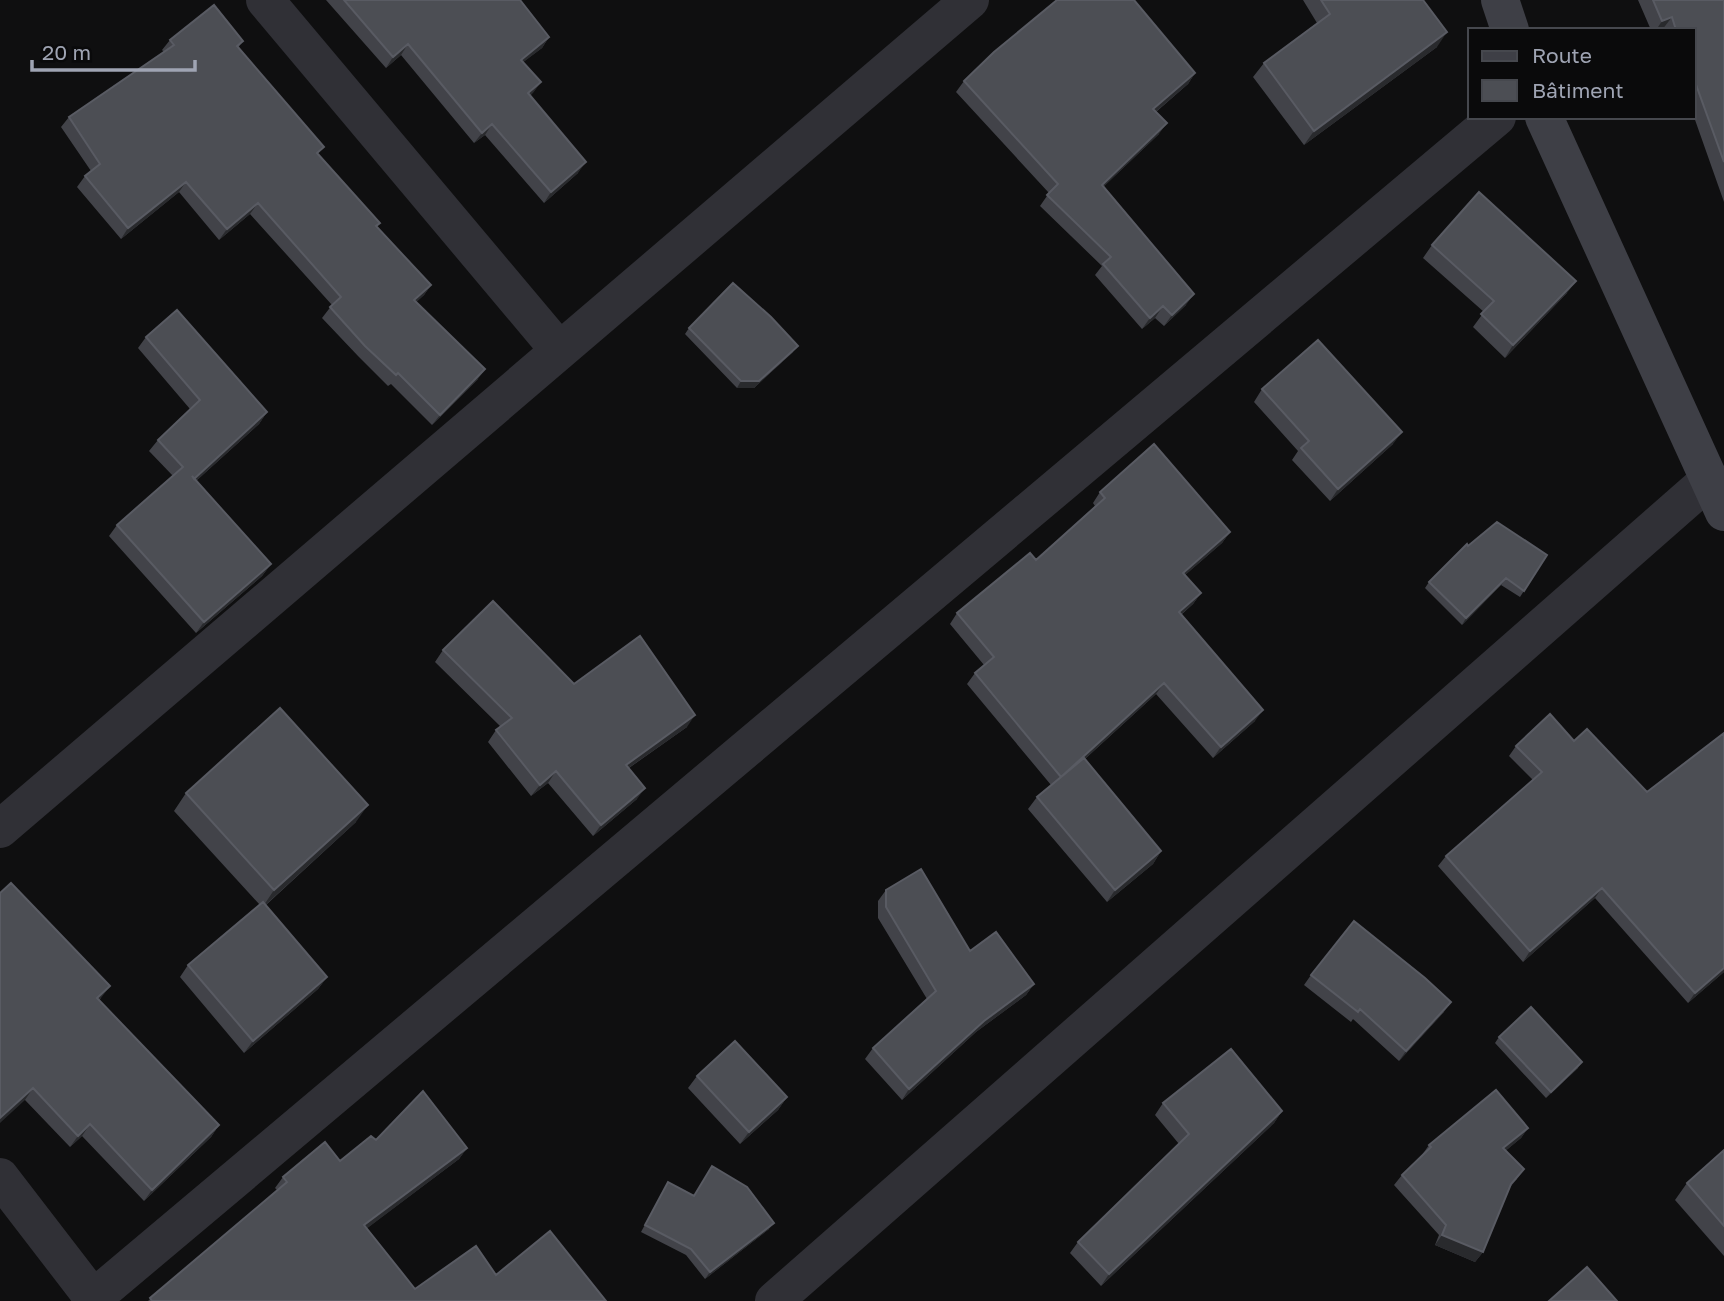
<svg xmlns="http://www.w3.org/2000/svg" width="1724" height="1301" font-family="'Golos Text',sans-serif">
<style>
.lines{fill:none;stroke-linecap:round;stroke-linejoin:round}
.street{stroke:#303036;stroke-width:38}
.secondary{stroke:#3e3f46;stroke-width:38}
.wall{fill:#424349}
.shaded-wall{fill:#292a2d}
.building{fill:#4c4e54;stroke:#595b63;stroke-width:2}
</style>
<rect width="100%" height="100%" fill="#0f0f10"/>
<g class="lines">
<path class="street" d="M265,0L559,350
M0,829L970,0
M0,1177L93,1298
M90,1301L1497,117
M774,1301L1710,479"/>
<path class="secondary" d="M1500,0L1510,30
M1544,117L1724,512"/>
</g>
<path class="wall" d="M326,0H520L549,37L542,48L523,62L541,82L530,96L578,173L544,203L485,135L474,143L401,55L386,68Z
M1303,0H1423L1437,47L1304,145L1253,77L1264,63L1317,23Z
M1638,0H1724V202L1694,117V30H1651Z
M170,40L243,41L238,48L319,155L380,223L377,227L431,285L424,295L416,302L478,379L432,425L391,384L388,386L358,356L322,318L332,305L250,214L219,240L179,192L121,239L77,187L85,176L91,171L61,127L69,117L164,52L162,50Z
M1195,73L1188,84L1156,112L1159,134L1103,187L1186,305L1164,326L1155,318L1142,329L1095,275L1102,266L1040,206L1049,193L956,92L964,81Z
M1432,245L1567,293L1505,358L1473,327L1484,312L1423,258Z
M689,328L793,352L754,388H737L685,334Z
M146,337L267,412L259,424L196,481L271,564L262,576L196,633L109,536L117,525L173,476L149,451L158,440L190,409L138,348Z
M1262,389L1393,444L1330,501L1292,460L1298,451L1254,402Z
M1100,492L1230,532L1222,543L1185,575L1201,593L1193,604L1181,615L1255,721L1213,758L1156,694L1085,759L1161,851L1153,864L1107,902L1028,809L1037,797L1051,785L967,684L975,673L984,665L950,624L957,613L1036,560L1095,506L1093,503Z
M1468,546L1547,555L1520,597L1501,585L1462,625L1425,588L1429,582Z
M443,650L574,684L687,727L629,768L637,799L593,836L548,783L531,796L488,742L496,730L501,727L435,662Z
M1550,714L1724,972L1688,1003L1595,898L1523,962L1438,866L1446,856L1533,780L1509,756L1516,746Z
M186,793L356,822L266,905L327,977L318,989L244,1053L180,977L188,965L260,905L174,811Z
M886,890L970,951L1034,984L1026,995L976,1032L902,1100L865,1059L873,1048L927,999L878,918V901Z
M0,893L101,998L99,1000L219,1125L211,1137L144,1201L82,1136L70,1147L25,1100Z
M1311,975L1444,1012L1399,1061L1353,1019L1351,1022L1304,985Z
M1499,1037L1578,1068L1546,1098L1495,1043Z
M697,1076L787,1097L778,1110L740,1144L688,1088Z
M1163,1103L1282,1111L1274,1123L1101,1286L1070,1253L1078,1242L1179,1144L1155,1115Z
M1528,1128L1521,1138L1505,1151L1517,1179L1509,1188L1483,1252L1475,1262L1435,1245L1439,1235L1394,1185L1402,1175L1422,1155L1429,1145Z
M376,1140L467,1148L459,1159L367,1228L415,1289L496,1275L606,1301H148L277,1190L275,1188L283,1177L340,1161Z
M1724,1150V1256L1675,1200L1687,1183Z
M668,1182L693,1196L769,1229L705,1279L686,1255L641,1232Z"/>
<path class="shaded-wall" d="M1672,17L1662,30H1656L1662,21Z
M1447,32L1437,47L1304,145L1314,131Z
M549,37L542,48L513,70L521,60Z
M408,44L401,55L386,68L393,57Z
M1195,73L1188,84L1146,120L1153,109Z
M541,82L533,93L520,104L528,93Z
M1167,123L1159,134L1094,196L1102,185Z
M492,124L485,135L474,143L482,133Z
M586,162L578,173L544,203L551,192Z
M186,182L179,192L121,239L128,228Z
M258,203L250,214L219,240L227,229Z
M1576,281L1567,293L1505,358L1513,345Z
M431,285L424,295L407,311L414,300Z
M1194,294L1186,305L1164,326L1172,315Z
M1163,306L1155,318L1142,329L1150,318Z
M798,346L793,352L754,388H737L741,381Z
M485,369L478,379L432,425L440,415Z
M267,412L259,424L186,490L194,479Z
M1402,432L1393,444L1330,501L1338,489Z
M1230,532L1222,543L1176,583L1183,573Z
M271,564L262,576L196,633L204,622Z
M1506,578L1501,585L1462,625L1466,618Z
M1201,593L1193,604L1171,623L1179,612Z
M1164,683L1156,694L1053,788L1061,777Z
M1263,710L1255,721L1213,758L1221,747Z
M695,715L687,727L617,776L626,765Z
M556,771L548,783L531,796L540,785Z
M645,788L637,799L593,836L601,825Z
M368,805L356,822L262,908L274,890Z
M1161,851L1153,864L1107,902L1115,890Z
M1602,888L1595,898L1523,962L1530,951Z
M1724,968V972L1688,1003L1695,993Z
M327,977L318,989L244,1053L253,1041Z
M1034,984L1026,995L976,1032L902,1100L909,1089L984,1021Z
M110,986L101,998L89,1010L97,998Z
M1451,1002L1444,1012L1399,1061L1406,1051Z
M1582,1062L1578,1068L1546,1098L1551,1092Z
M33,1088L25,1100L0,1123V1118Z
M787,1097L778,1110L740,1144L749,1132Z
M1282,1111L1274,1123L1101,1286L1109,1274Z
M90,1124L82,1136L70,1147L78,1136Z
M219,1125L211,1137L144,1201L152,1190Z
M1528,1128L1521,1138L1496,1159L1503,1148Z
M467,1148L459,1159L357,1236L364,1225Z
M1524,1169L1517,1179L1504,1194L1511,1184Z
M774,1223L769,1229L705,1279L710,1272Z
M1442,1235L1483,1252L1475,1262L1435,1245Z"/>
<path class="building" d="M344,0H520L549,37L521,60L541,82L528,93L586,162L551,192L492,124L482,133L408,44L393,57Z
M1057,0H1134L1195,73L1153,109L1167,123L1102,185L1194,294L1172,315L1163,306L1150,318L1103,264L1111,257L1047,195L1058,184L964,81L994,52Z
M1321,0H1423L1447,32L1314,131L1264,63L1330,14Z
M1653,0H1724V162L1694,79V30H1676L1672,17L1662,21Z
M214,5L243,41L237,46L324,147L317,153L380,223L376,226L431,285L414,300L485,369L440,415L398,373L396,375L365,346L330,307L341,297L258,203L227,229L186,182L128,228L85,176L100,164L69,117L174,45L170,40Z
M1479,192L1576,281L1513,345L1481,314L1494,301L1432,245Z
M733,283L771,317L798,346L759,381H741L689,328Z
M177,310L267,412L194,479L192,476L271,564L204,622L117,525L183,467L158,440L200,400L146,337Z
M1318,340L1402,432L1338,489L1301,448L1309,441L1262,389Z
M1154,444L1230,532L1183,573L1201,593L1179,612L1263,710L1221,747L1164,683L1061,777L975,673L994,657L957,613L1030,553L1036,560L1105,498L1100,492Z
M1497,522L1547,555L1524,591L1506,578L1466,618L1429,582L1467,544L1468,546Z
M493,601L574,684L640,636L695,715L626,765L645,788L601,825L556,771L540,785L496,730L512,718L443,650Z
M280,708L368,805L274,890L186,793Z
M1550,714L1574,741L1587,729L1647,792L1724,733V968L1695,993L1602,888L1530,951L1446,856L1542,772L1516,746Z
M1084,758L1161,851L1115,890L1037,797Z
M921,869L970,951L996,932L1034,984L984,1021L909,1089L873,1048L936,991L886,907V890Z
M11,883L110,986L97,998L219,1125L152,1190L90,1124L78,1136L33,1088L0,1118V893Z
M263,902L327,977L253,1041L188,965Z
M1354,921L1425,978L1451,1002L1406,1051L1360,1009L1358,1012L1311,975Z
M1531,1007L1582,1062L1551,1092L1499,1037Z
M735,1041L787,1097L749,1132L697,1076Z
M1231,1049L1282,1111L1109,1274L1078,1242L1189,1134L1163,1103Z
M1496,1090L1528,1128L1503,1148L1524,1169L1511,1184L1483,1252L1442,1235L1446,1225L1402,1175L1431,1147L1429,1145Z
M423,1091L467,1148L364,1225L415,1289L476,1246L496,1275L550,1231L606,1301H152L150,1298L287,1182L283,1177L325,1142L340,1161L371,1136L376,1140Z
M1724,1150V1226L1687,1183Z
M712,1166L747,1187L774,1223L710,1272L691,1249L645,1225L668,1182L694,1196Z
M1587,1267L1617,1301H1549Z"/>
<rect x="1468" y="28" width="228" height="91" fill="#0a0a0b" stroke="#46484e" stroke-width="2"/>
<rect x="1482" y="51" width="35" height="10" fill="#3e3f46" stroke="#46484e" stroke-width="2"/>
<text x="1532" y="63" font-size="21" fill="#9fa4b3">Route</text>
<rect x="1482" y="80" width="35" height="21" fill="#4c4e54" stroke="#46484e" stroke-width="2"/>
<text x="1532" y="98" font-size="21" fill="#9fa4b3">Bâtiment</text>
<path d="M32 60v10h163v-10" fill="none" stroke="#9fa4b3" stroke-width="3.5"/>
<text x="42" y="60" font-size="21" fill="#9fa4b3" stroke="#0a0a0b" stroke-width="5" paint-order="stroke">20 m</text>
</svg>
